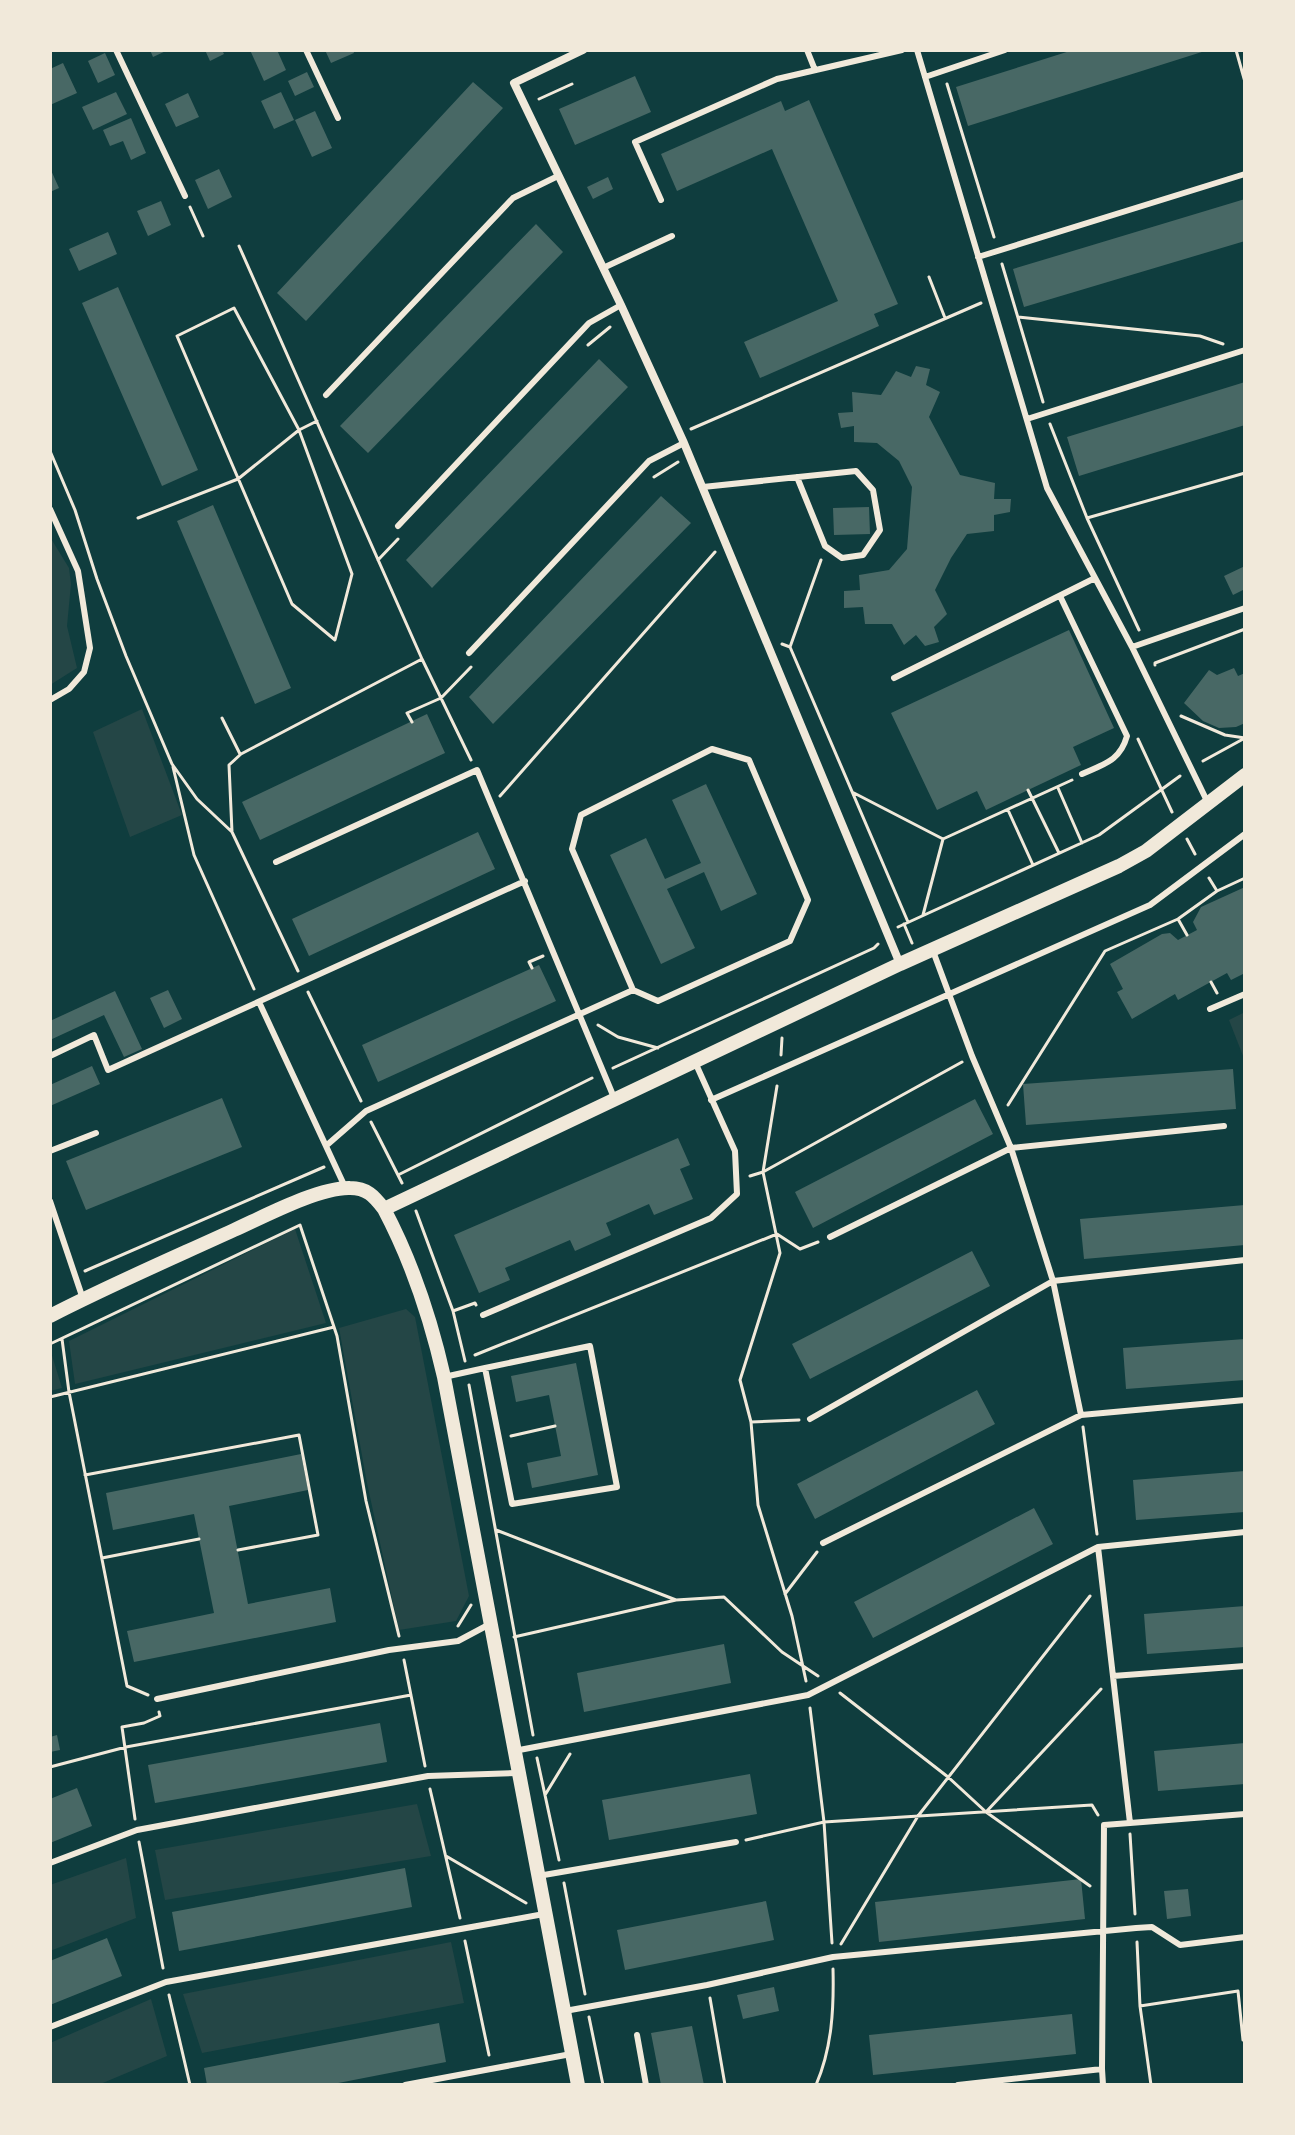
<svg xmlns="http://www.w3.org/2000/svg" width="1295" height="2135" font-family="'Noto Serif',serif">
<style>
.green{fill:#244646}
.building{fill:#486865}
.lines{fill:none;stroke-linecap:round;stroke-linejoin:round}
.path{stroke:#f1e9da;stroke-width:3}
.service{stroke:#f1e9da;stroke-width:6}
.minor{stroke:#f1e9da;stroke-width:8}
.tertiary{stroke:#f1e9da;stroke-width:14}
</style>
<rect width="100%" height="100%" fill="#0f3d3e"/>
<path class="green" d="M50,537L69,568L71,584L67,626L77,668L50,685Z
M142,709L182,815L130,837L93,732Z
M1245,1012V1061L1229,1020Z
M295,1229L326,1323L75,1384L69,1341Z
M406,1309L415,1317L469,1596L456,1621L399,1630L367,1483L339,1328Z
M50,1349L62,1388L50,1391Z
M417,1804L431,1856L165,1900L155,1850Z
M126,1858L136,1918L50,1951V1885Z
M451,1942L464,2003L202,2053L183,1994Z
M151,1999L167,2056L98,2085H50V2043Z"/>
<path class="building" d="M150,50H168L153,57Z
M205,50H222L224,54L210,61Z
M250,50H277L286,70L264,81Z
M325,50H353L354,53L331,63Z
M1073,50H1205V51L968,126L956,87Z
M105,53L115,75L98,83L88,61Z
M63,63L77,93L50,105V69Z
M307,72L314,87L295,96L288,81Z
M635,76L651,112L575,145L559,109Z
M473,82L503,108L306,321L277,293Z
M116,92L127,114L93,130L82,107Z
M281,92L294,120L274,129L261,101Z
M188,93L199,117L176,127L165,104Z
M809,100L898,304L874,314L879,326L760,378L744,342L838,301L772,149L677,191L661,154L781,101L785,111Z
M315,111L332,148L312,157L295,120Z
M131,118L146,153L131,160L123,141L110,146L103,130Z
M50,168L59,188L50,192Z
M219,169L232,197L208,209L195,180Z
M608,177L613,189L593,199L587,187Z
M1245,199V241L1024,307L1013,269Z
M161,201L171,225L148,236L137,211Z
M536,224L563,252L368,453L340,426Z
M108,232L117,254L79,271L69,249Z
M118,287L198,470L162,486L82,303Z
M599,359L628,387L432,588L406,560Z
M916,366L930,369L926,385L940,392L929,417L960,475L995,483L994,499H1011L1010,512L994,515V531L967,534L951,558L935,590L947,614L934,627L939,642L925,646L916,635L904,645L892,624H865L863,607L844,608V591L860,590L859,575L889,570L907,549L912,487L899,461L877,443L854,442V426L841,428L838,413L853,412L852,392L881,395L896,371L911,377Z
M1245,382V425L1079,476L1067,437Z
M661,496L691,523L493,724L469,697Z
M213,505L291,688L255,704L177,521Z
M869,507L870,534L834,535L833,508Z
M1245,566V589L1233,595L1224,576Z
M1069,630L1114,728L1073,747L1081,765L986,810L977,791L937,810L891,713Z
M1234,668L1238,676L1245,673V723L1236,727L1219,728L1203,721L1184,703L1209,670L1217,675Z
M427,714L445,753L260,840L242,802Z
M706,784L757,894L721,911L704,872L667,889L695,948L661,964L610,855L646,838L665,879L701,863L672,800Z
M478,832L495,869L309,956L292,919Z
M1245,887V973L1231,980L1227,973L1178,1000L1175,994L1132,1019L1117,992L1123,989L1110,964L1162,934L1170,933L1178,940L1197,930L1193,922L1201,907Z
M539,965L556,1001L378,1082L362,1045Z
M168,990L182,1019L164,1028L150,998Z
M115,991L142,1049L124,1057L104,1015L50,1040V1021Z
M92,1066L100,1084L50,1106V1085Z
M1233,1069L1236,1109L1026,1125L1023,1084Z
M222,1098L242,1147L86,1210L66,1161Z
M975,1099L993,1134L813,1228L795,1192Z
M678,1138L690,1165L680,1169L693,1199L654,1215L649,1204L606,1223L611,1235L575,1251L570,1240L505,1268L510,1280L479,1293L454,1235Z
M1245,1205V1245L1084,1259L1080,1219Z
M972,1251L990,1286L810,1379L792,1344Z
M1245,1339V1380L1126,1389L1123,1348Z
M576,1363L598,1475L532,1488L527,1463L561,1456L549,1395L516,1402L511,1376Z
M977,1390L995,1424L815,1519L797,1484Z
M301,1454L308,1490L229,1506L248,1604L330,1588L336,1622L134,1662L127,1631L214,1613L194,1514L113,1530L106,1493Z
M1245,1471V1512L1136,1520L1133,1480Z
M1034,1508L1053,1544L873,1638L854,1602Z
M1245,1606V1647L1147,1654L1144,1614Z
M724,1644L731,1683L584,1712L577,1673Z
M380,1723L387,1762L155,1803L148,1765Z
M57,1735L60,1750L50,1752V1737Z
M1245,1743V1784L1158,1791L1154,1751Z
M750,1774L757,1814L609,1840L602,1800Z
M77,1788L92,1826L50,1843V1799Z
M405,1868L412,1907L179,1951L172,1912Z
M1081,1879L1085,1919L879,1942L875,1902Z
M1188,1889L1191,1916L1167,1919L1164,1891Z
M766,1901L774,1940L625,1970L617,1930Z
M107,1938L122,1976L50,2005V1961Z
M774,1987L779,2011L743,2019L737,1995Z
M1072,2014L1076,2054L873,2075L869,2035Z
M439,2023L446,2062L328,2085H207L204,2068Z
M692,2026L704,2085H661L651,2033Z"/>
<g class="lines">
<path class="path" d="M1236,50L1245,82
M947,84L994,237
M539,99L572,84
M190,207L203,236
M1002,264L1043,402
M929,277L945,318
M234,308L299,430L352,574L335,640L292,604L177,336Z
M1018,317L1200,336L1223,344
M588,345L610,327
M1050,424L1087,518L1139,630
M691,429L981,303
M50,451L75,510L97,579L126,656L172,764L197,799L232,832L298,971
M654,477L678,462
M138,518L238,479L299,430L317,421
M1087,518L1245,473
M378,560L398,539
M782,644L790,647L908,922
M790,647L821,560
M422,659L471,760
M1155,665V663L1245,629
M1181,716L1225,735L1245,738
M222,718L240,754
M412,722L407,713L441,698L471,667
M1138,739L1172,812
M1203,761L1245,738
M173,767L194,855L254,989
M1058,788L1082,843
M1028,790L1059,853
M854,793L943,839
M500,796L715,552
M1008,810L1033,865
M232,832L229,765L241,754L422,659L239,246
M1187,839L1195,854
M1209,878L1217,891
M923,915L943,839L1072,780
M1178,919L1187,935
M904,924L912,943
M898,927L1099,835L1180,776
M532,968L529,962L543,956
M1211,982L1217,993
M308,992L361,1101
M598,1025L618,1037L658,1048
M781,1055L782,1038
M613,1068L874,948L878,944
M1008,1105L1105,951L1178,919L1217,891L1245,878
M371,1122L402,1183
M398,1175L592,1078
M750,1176L763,1172L777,1086
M416,1211L453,1311L475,1303L476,1305
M85,1271L324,1167
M453,1311L465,1361
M62,1339L69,1392L127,1686L148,1695
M50,1344L300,1225L337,1336L366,1501L399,1636
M475,1355L777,1234L800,1249L818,1242
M469,1385L533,1735
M50,1397L334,1327
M751,1422L799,1420
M1083,1427L1097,1534
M511,1436L555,1426
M85,1475L299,1435L318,1535L238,1550
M496,1530L676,1600L724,1597L782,1652L818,1676
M102,1558L199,1539
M785,1594L817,1552
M458,1626L471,1605
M514,1637L676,1600
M404,1660L425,1766
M806,1681L792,1616L758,1505L751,1422L740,1380L780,1253L763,1172L962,1062
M840,1693L948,1777L986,1812L1090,1886
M810,1708L824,1822L832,1943
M537,1758L559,1860
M50,1767L126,1747L411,1695
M430,1789L460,1918
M545,1795L570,1754
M986,1812L1101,1689
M135,1819L122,1727L144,1723L160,1716L159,1712
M1130,1834L1135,1914
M746,1840L824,1822L1092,1805L1098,1815
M139,1842L163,1968
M446,1856L526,1903
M564,1883L585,1994
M465,1941L489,2055
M1137,1942L1140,2006L1151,2085
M841,1944L918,1816L1090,1596
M169,1995L190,2085
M710,1998L725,2085
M1140,2006L1238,1991L1243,2040L1245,2039
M589,2017L603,2085
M816,2085C832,2048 834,2009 833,1969"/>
<path class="service" d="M116,50L185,196
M306,50L338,118
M807,50L815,70
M917,50L1047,488L1132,647L1207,801
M925,77L1005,50
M661,200L635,142L777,79L902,50
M978,257L1245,174
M603,268L672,236
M326,395L513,198L558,176
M1027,419L1245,350
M703,487L856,471L873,490L880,530L863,555L842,558L825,546L797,477
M50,509L78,571L90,648L84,672L69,689L50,700
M398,526L589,323L621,305
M1060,596L1127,736C1120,761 1104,764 1082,774
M1132,647L1245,608
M469,653L649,461L684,443
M894,678L1095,578
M276,862L477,770L615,1100
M933,951L972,1056L1011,1148L1053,1281L1081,1415
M259,1002L345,1187
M1210,1009L1245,994
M50,1056L94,1035L108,1070L525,881
M711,1100L1150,905L1245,834
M327,1145L366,1111L633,990L658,1001L790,941L808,900L749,760L712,749L581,815L572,849L633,990
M50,1151L96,1133
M50,1201L83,1299
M830,1237L1011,1148L1224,1126
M483,1315L711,1218L737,1194L735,1151L695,1062
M590,1346L617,1487L512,1504L485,1368Z
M444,1377L485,1368
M810,1419L1053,1281L1245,1260
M823,1543L1081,1415L1245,1400
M1113,1676L1245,1666
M157,1699L389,1650L458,1641L488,1625
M514,1751L808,1695L1098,1547L1245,1532
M1130,1823L1245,1814
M50,1863L137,1830L428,1776L518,1773
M538,1876L736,1842
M565,2011L707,1985L833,1957L1136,1928L1152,1927L1180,1945L1245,1937
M50,2027L166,1982L544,1914
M637,2035L646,2085
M1102,2069L1103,2085
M405,2085L571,2054
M958,2085L1102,2069L1104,1825L1130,1823L1098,1547"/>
<path class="minor" d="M583,50L514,83L621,305L684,443L900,964"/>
<path class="tertiary" d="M384,1209C411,1260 431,1320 444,1377L578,2085
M50,1316C110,1285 173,1258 234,1230C263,1217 319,1187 350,1188C367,1188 374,1196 384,1209L900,964L1119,866L1146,851L1245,775"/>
</g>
<rect width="1295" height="2135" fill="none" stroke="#f1e9da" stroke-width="104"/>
</svg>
